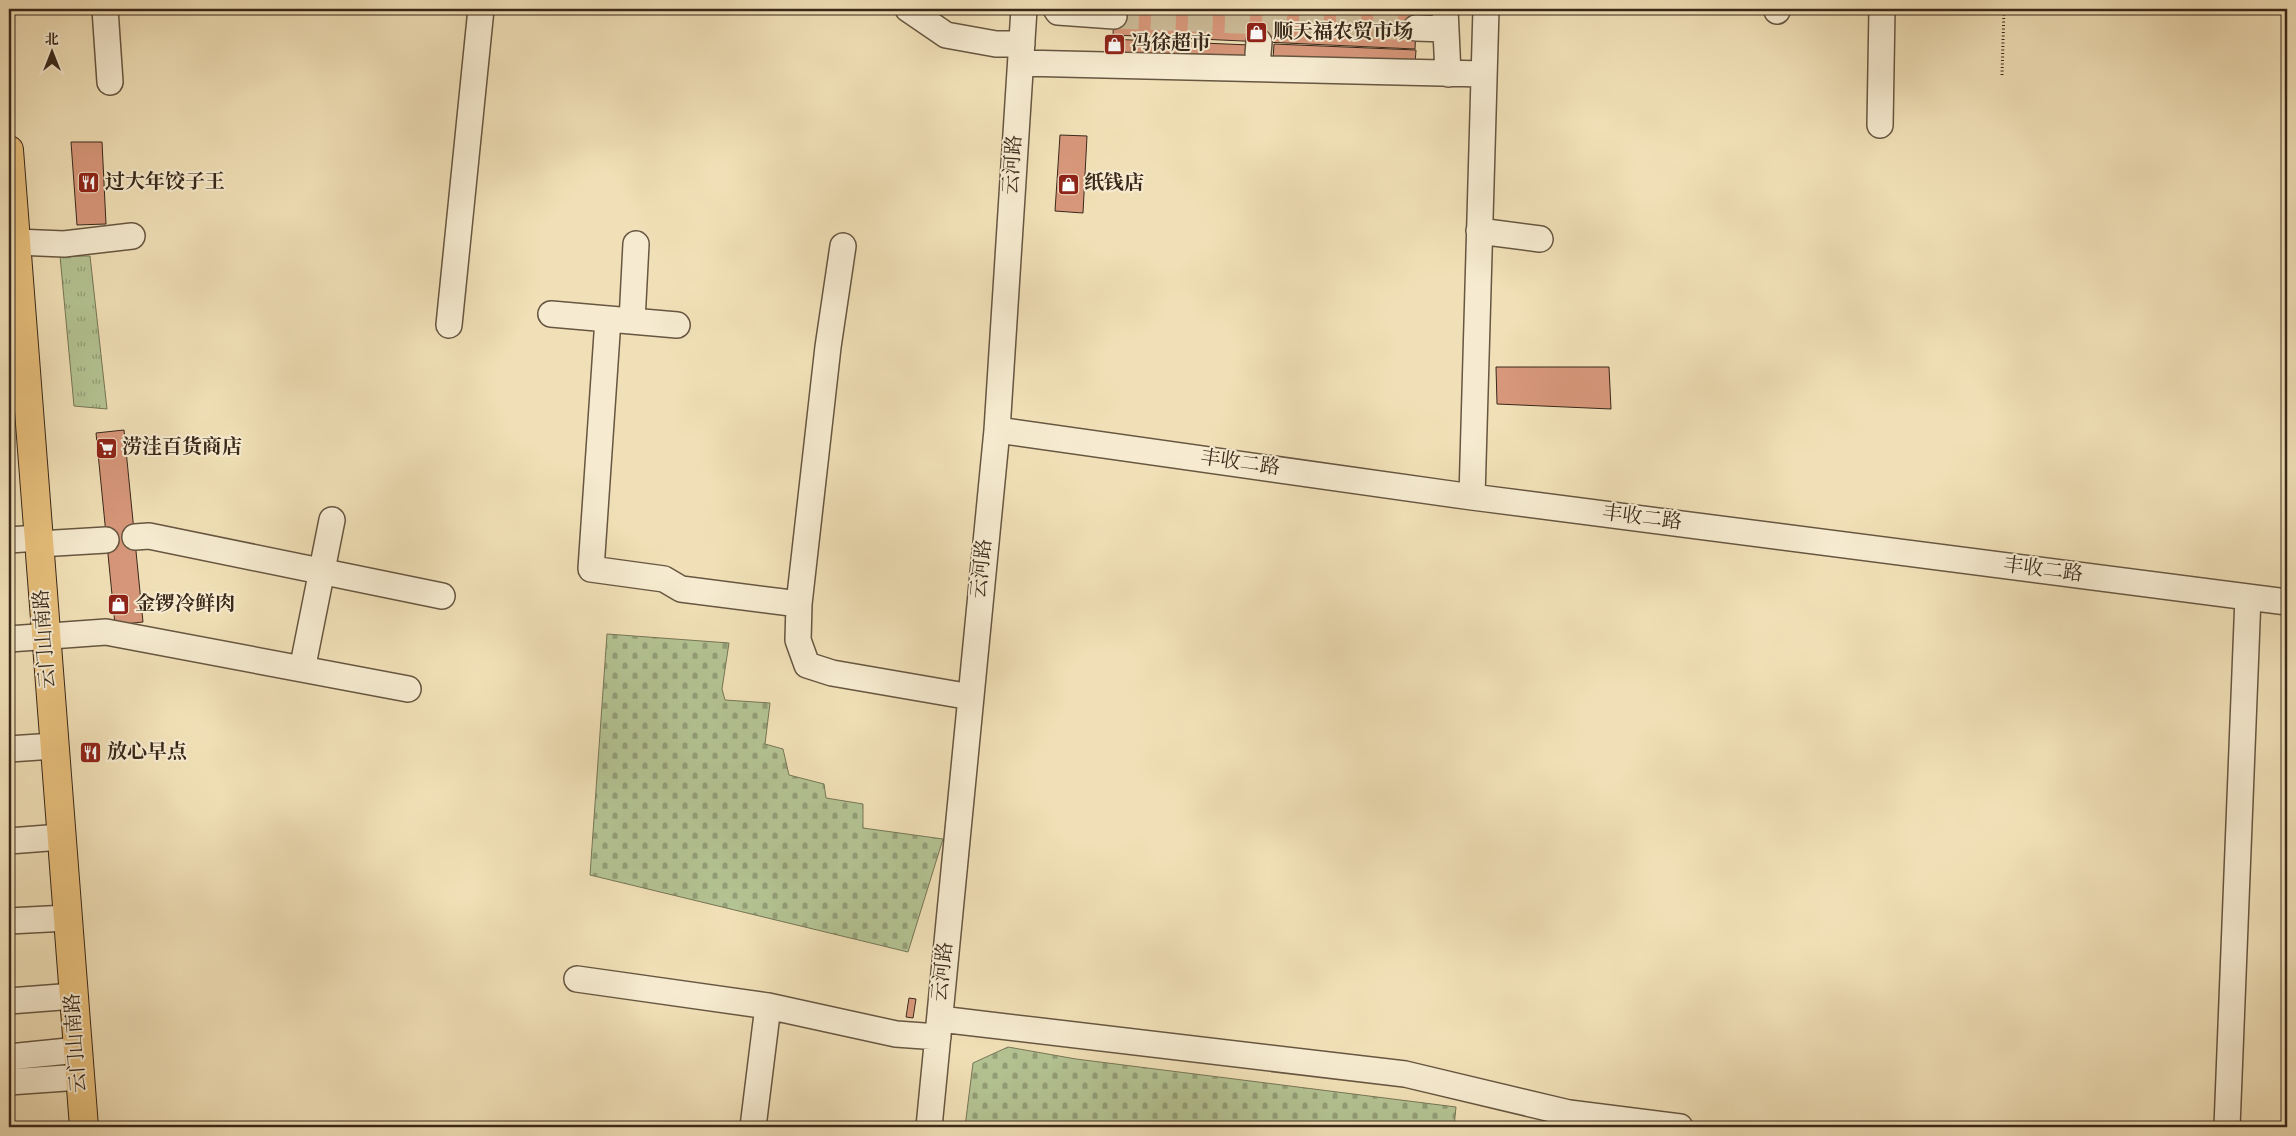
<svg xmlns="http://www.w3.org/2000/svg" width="2296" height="1136" font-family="'Sorts Mill Goudy','Noto Serif SC',serif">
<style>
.cemetery{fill:url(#cemetery-stones);stroke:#767656}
.park{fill:url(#park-tufts);stroke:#767656}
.building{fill:#d7977a;stroke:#39281a}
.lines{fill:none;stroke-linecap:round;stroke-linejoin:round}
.minor-tunnel{stroke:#ccbb98;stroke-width:25;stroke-dasharray:25 12;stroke-linecap:butt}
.minor-casing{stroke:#675641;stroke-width:28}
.major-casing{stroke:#39281a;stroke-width:30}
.path{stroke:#39281a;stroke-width:3;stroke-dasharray:1 2.5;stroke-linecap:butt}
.minor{stroke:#f6ebd0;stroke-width:25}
.major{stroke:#e8c07c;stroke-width:28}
.labels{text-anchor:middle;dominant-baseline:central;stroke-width:4;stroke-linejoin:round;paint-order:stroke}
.poi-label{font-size:20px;font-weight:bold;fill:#39281a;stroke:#f6ebd0;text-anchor:start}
.street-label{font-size:20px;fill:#39281a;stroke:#f6ebd0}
</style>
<defs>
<pattern id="cemetery-stones" width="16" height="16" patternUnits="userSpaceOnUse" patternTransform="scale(1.25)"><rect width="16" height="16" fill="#b4c393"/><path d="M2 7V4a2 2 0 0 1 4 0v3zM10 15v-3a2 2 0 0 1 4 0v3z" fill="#939e77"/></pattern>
<pattern id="park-tufts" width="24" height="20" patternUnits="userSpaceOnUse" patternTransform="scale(1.25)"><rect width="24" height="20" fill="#b4c393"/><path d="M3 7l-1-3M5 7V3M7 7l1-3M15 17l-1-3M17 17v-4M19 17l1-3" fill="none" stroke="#939e77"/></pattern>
</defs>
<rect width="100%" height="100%" fill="#f1e0b7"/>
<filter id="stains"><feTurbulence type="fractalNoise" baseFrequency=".004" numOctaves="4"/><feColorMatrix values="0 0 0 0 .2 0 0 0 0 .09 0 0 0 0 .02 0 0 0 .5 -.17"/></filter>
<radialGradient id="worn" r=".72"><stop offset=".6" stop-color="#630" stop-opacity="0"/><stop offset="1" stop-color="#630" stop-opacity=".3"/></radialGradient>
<path class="cemetery" d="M607,634L729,643L722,689L725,700L770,703L765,744L783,749L789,775L824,784L826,798L863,804V828L943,839L908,952L590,875Z
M1008,1047L1076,1059L1456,1107L1454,1127H965L973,1063Z"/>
<path class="park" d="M60,256H90L107,409L74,406Z"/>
<path class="building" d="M1114,9H1417L1415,49L1113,35Z
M1108,39L1250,45V60L1108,53Z
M1274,44L1416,50L1415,65L1273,59Z
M1060,135L1087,136L1083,213L1055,211Z
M71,142H102L106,224L77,225Z
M1496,367H1609L1611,409L1497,404Z
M124,430L143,622L115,625L96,433Z
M909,998L916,999L913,1018L906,1017Z"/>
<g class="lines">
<path class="minor-tunnel" d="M1114,16L1416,28"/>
<defs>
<path id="minor" d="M105,9L110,82
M908,9L946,35L996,44H1022
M1056,9L1058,12L1114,16
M1445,9L1448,74
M1777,11V9
M1416,28L1445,29
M1258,54L1259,42
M1021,63L1484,74
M1880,125L1882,9
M1479,231L1540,239
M16,242L64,244L132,236
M843,246L828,347L799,604L798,640L807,665L832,673L971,697
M551,314L677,325
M608,319L591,569L664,579L681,589L799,604
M632,321L636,244
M449,325L481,9
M997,430L1472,497L2287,602
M1472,497L1486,9
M135,537L149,536L442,596
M9,540L38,538
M39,544L106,540
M9,639L106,632L408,689
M303,665L332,520
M9,749L54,746
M9,841L61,837
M9,921L67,918
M577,979L768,1006L896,1034L938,1037
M9,1001L74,996
M940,1019L1405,1074L1569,1113L1680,1127
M9,1057L78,1050
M9,1082L80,1077
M753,1127L768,1006
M929,1127L997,430L1024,9
M2227,1127L2248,597"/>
<path id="major" d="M9,150L84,1127"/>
</defs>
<use href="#minor" class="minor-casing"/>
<use href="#major" class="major-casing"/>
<path class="path" d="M2002,75L2004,9"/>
<use href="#minor" class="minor"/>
<use href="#major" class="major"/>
</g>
<defs>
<symbol id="shop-square" viewBox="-11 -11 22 22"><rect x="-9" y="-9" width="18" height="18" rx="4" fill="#8f2418" stroke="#f6ebd0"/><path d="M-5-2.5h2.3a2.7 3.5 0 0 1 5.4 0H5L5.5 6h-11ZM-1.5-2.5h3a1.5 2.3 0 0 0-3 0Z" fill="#fff"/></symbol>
<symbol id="restaurant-square" viewBox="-11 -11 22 22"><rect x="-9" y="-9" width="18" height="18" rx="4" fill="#8f2418" stroke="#f6ebd0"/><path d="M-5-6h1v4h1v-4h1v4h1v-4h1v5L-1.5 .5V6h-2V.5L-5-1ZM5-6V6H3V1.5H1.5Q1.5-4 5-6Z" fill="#fff"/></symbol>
<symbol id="supermarket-square" viewBox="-11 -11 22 22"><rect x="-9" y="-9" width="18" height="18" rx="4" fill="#8f2418" stroke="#f6ebd0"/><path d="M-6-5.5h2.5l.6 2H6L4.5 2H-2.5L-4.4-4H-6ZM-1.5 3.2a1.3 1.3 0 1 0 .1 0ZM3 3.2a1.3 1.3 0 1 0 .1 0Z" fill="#fff"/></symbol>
</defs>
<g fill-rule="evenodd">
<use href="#shop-square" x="1244" y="20" width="25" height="25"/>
<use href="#shop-square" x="1102" y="32" width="25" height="25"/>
<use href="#restaurant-square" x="76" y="170" width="25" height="25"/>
<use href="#shop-square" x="1056" y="172" width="25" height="25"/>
<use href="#supermarket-square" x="94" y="436" width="25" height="25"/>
<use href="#shop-square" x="106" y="592" width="25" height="25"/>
<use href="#restaurant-square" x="78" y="740" width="25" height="25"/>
</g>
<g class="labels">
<g class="poi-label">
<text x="1273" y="33">顺天福农贸市场</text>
<text x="1131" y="44">冯徐超市</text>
<text x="105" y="183">过大年饺子王</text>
<text x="1084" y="184">纸钱店</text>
<text x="122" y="448">涝洼百货商店</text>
<text x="135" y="605">金锣冷鲜肉</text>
<text x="107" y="753">放心早点</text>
</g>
<g class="street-label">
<text transform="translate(1014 165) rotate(-86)">云河路</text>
<text transform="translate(1240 464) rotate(8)">丰收二路</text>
<text transform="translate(1642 519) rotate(7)">丰收二路</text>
<text transform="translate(983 569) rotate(-84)">云河路</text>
<text transform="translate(2043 571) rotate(7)">丰收二路</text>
<text transform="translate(46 639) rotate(-94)">云门山南路</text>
<text transform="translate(944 972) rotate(-84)">云河路</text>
<text transform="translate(77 1043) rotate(-94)">云门山南路</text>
</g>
</g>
<rect width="2296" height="1136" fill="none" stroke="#f1e0b7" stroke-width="30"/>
<rect x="10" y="10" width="2276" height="1116" fill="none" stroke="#39281a" stroke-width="2.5"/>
<rect x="15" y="15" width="2266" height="1106" fill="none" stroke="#39281a"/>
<g transform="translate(52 52)" stroke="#f6ebd0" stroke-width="4" paint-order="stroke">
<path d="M0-4L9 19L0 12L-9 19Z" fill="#39281a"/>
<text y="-8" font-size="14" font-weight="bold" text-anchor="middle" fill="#39281a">北</text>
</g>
<rect width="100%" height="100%" filter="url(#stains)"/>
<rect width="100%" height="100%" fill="url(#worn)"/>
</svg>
